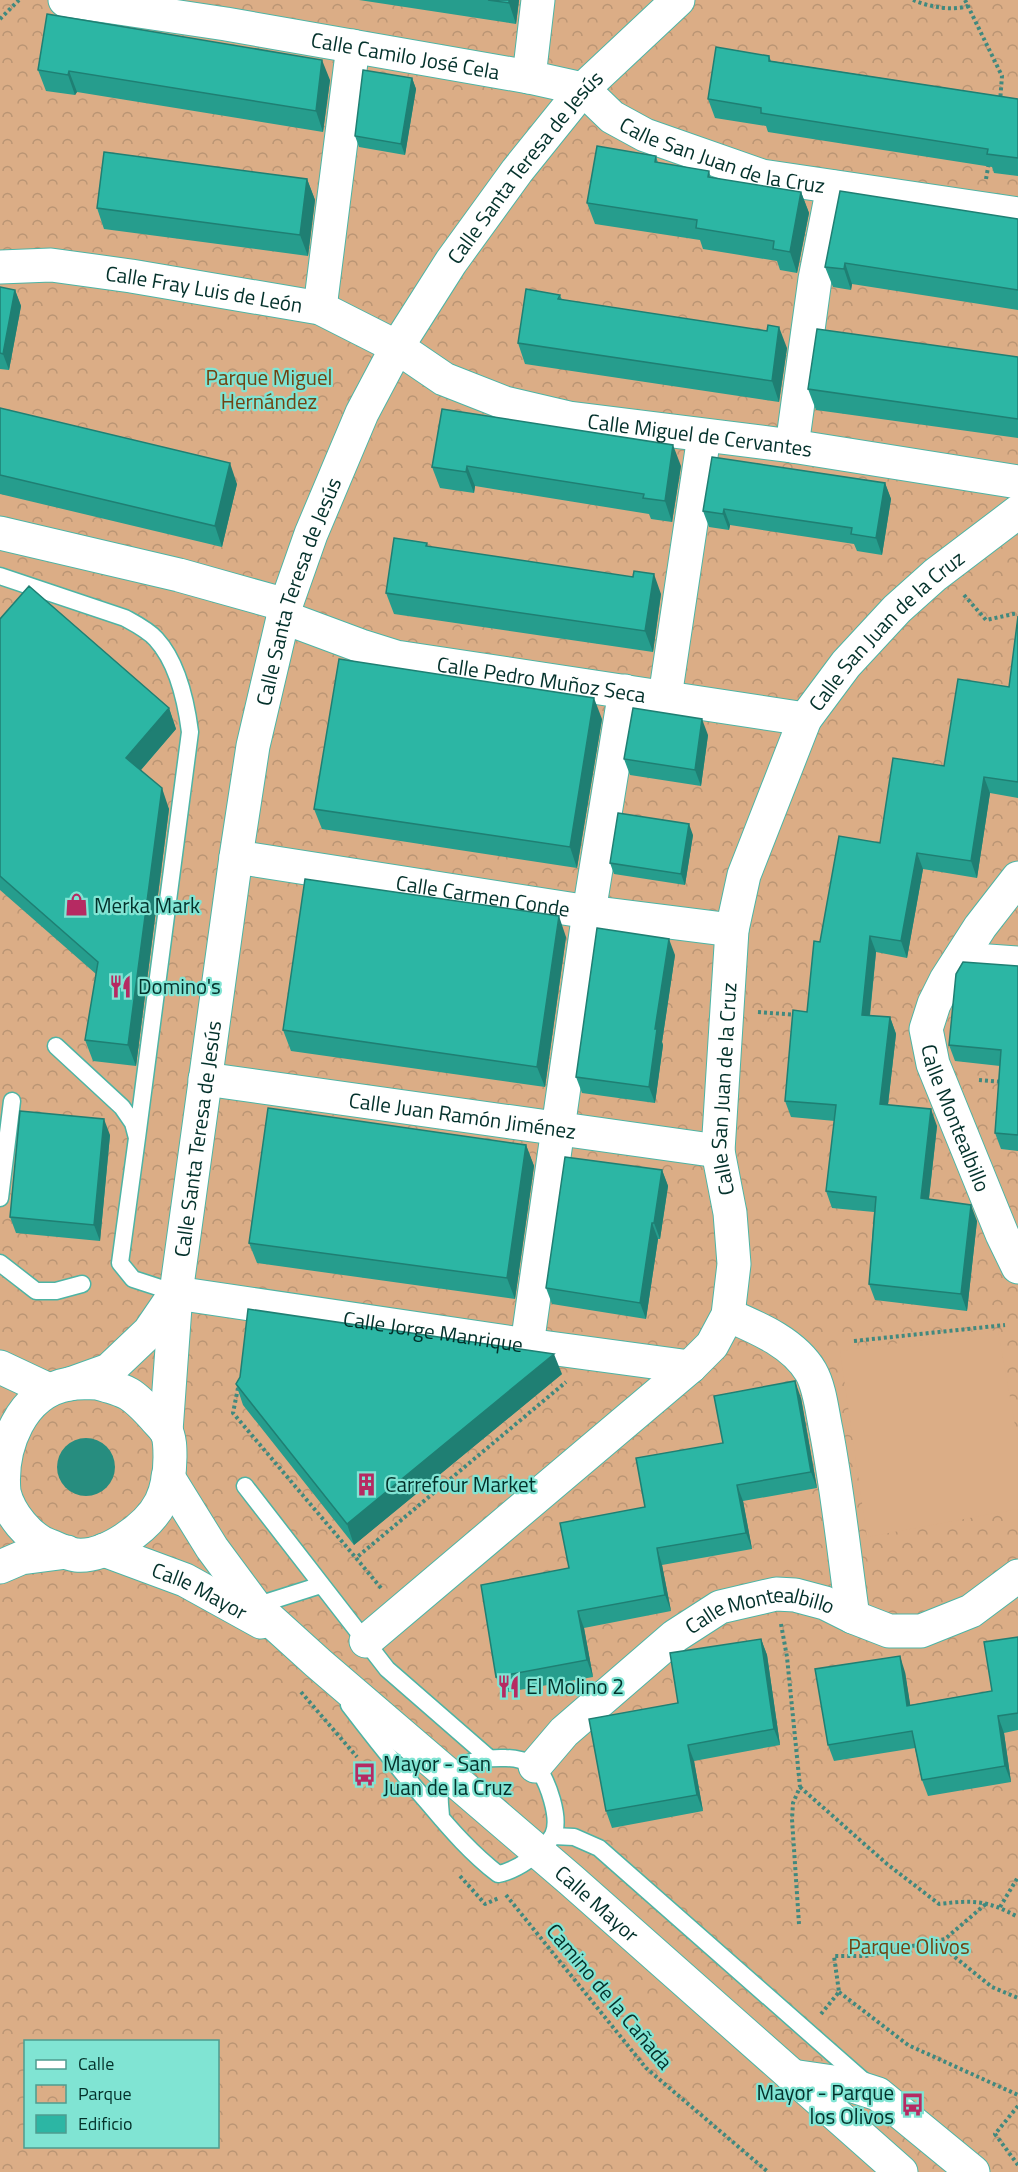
<svg xmlns="http://www.w3.org/2000/svg" width="1018" height="2172" font-family="'Titillium Web',sans-serif">
<style>
.park{fill:url(#park-crowns);fill-rule:evenodd}
.pitch{fill:#dbad86}
.water{fill:#278d7f}
.lines{fill:none;stroke-linecap:round;stroke-linejoin:round}
.lane-casing{stroke:#4eb4a4;stroke-width:19}
.street-casing{stroke:#4eb4a4;stroke-width:35}
.secondary-casing{stroke:#4eb4a4;stroke-width:35}
.path{stroke:#41897e;stroke-width:4;stroke-dasharray:3 3;stroke-linecap:butt}
.lane{stroke:#fff;stroke-width:16}
.street{stroke:#fff;stroke-width:33}
.secondary{stroke:#fff;stroke-width:33}
.wall{fill:#269d8d}
.shaded-wall{fill:#1f7f73}
.building{fill:#2cb6a4;stroke:#1f7f73;stroke-width:1.5}
.labels{text-anchor:middle;dominant-baseline:central;stroke-width:4.5;stroke-linejoin:round;paint-order:stroke}
.street-label{font-size:21px;fill:#03312b;stroke:#80e4d3}
.park-label{font-size:21px;fill:#714313;stroke:#80e4d3}
.poi-label{font-size:21px;fill:#03312b;stroke:#80e4d3;text-anchor:start}
</style>
<defs>
<pattern id="park-crowns" width="20" height="18" patternUnits="userSpaceOnUse" patternTransform="scale(1.5)"><rect width="20" height="18" fill="#dbad86"/><path d="M2 6a3 3 0 1 1 6 0M12 15a3 3 0 1 1 6 0" fill="none" stroke="#ba9574"/></pattern>
</defs>
<rect width="100%" height="100%" fill="#80e4d3"/>
<path class="park" d="M0,0H1018V2172H0ZM26,2042H218V2146H26Z"/>
<path class="pitch" d="M998,1330L1018,1442V1509L867,1537L840,1351Z"/>
<path class="water" d="M57 1467a29 29 0 1 1 58 0a29 29 0 1 1-58 0Z"/>
<g class="lines">
<defs>
<path id="lane" d="M0,576L125,618C136,624 148,630 156,639C178,663 186,701 190,732L137,1138
M56,1046L122,1107L133,1123L137,1138L120,1263L133,1279L176,1293
M0,1198L12,1101
M0,1263L36,1291H56L82,1284
M245,1486L387,1669L488,1757
M255,1606L321,1585
M349,1705C375,1739 402,1773 430,1805C451,1830 472,1854 498,1874C516,1871 544,1852 553,1835C561,1819 548,1780 536,1767C530,1761 514,1758 506,1758C478,1757 449,1763 440,1795C439,1801 441,1811 441,1818
M553,1836L574,1837L599,1848L866,2083"/>
<g id="street">
<path id="s1" d="M65,0L226,24L529,77L583,89L612,117L645,135L762,176L1018,214"/>
<path d="M529,77L538,0"/>
<path id="s2" d="M0,267L51,265L131,276L320,308L397,347L444,379L505,403L569,418L792,446L1018,482"/>
<path d="M320,308L353,46"/>
<path d="M792,446L815,279L833,187"/>
<path d="M0,533L179,575L286,605"/>
<path id="s3" d="M283,617L361,646L396,657L805,719"/>
<path d="M665,697L704,436"/>
<path id="s4" d="M236,857L589,912L732,930"/>
<path id="s5" d="M1018,878L980,927L946,980L934,1004L926,1029L933,1064L1002,1234L1018,1267"/>
<path d="M960,959L1018,963"/>
<path id="s6" d="M205,1079L718,1151"/>
<path id="s7" d="M176,1293L527,1345L690,1367"/>
<path d="M728,1315C758,1328 794,1343 811,1372C820,1388 822,1411 826,1430C838,1492 844,1554 853,1617"/>
<path d="M527,1345L589,912L625,691"/>
<path d="M70,1384L109,1370L149,1332L175,1294"/>
<path id="s8" d="M166,1431L176,1293L236,857L253,746L286,605L311,534L362,413L397,347L451,262L517,171L583,89L678,0"/>
<path d="M0,1567L21,1558L67,1552"/>
<path id="s9" d="M366,1641L690,1367L712,1345L728,1315L734,1264L730,1213L718,1151L732,930L744,875L805,719L846,664L897,609L935,575L1018,512"/>
<path id="s10" d="M535,1766L564,1732L675,1636L720,1607L776,1594L795,1595L825,1603L853,1617L889,1631H921L971,1611L1018,1576"/>
<path d="M792,2076L847,2084L878,2094L973,2172"/>
</g>
<g id="secondary">
<path d="M0,1367L49,1390"/>
<path d="M97,1383C128,1391 132,1393 154,1417C157,1421 163,1426 166,1431C170,1438 170,1449 170,1457C170,1472 167,1489 161,1502C148,1528 105,1558 76,1555C67,1554 58,1549 50,1546C29,1539 9,1513 4,1492C0,1447 21,1392 69,1384C78,1382 88,1383 97,1383Z"/>
<path id="s11" d="M168,1477L212,1548L255,1606L318,1663L571,1880L901,2172"/>
<path id="s12" d="M104,1550L185,1580L261,1622"/>
</g>
</defs>
<use href="#lane" class="lane-casing"/>
<use href="#street" class="street-casing"/>
<use href="#secondary" class="secondary-casing"/>
<path class="path" d="M913,0C930,7 951,11 968,6
M965,0L1002,76L1000,102
M0,19L19,0
M986,179L989,162
M964,595L986,620L1018,613
M758,1012L797,1015
M979,1080L1002,1082
M854,1341L1005,1325
M238,1388L233,1413L356,1558
M381,1588L356,1558L566,1382
M781,1624L787,1657L800,1787L793,1803L792,1819L799,1924
M301,1692L357,1757
M800,1787L887,1864L939,1904C973,1900 987,1900 1018,1917
M460,1876L485,1904L499,1898
M506,1895L646,2068L768,2172
M1000,1907L1018,1877
M936,1942L992,1987L1018,1998
M839,1992L908,2045L1018,2095
M821,2014L839,1992L834,1956H866L945,1939L987,1903
M1018,2106L995,2134L1018,2165"/>
<use href="#lane" class="lane"/>
<use href="#street" class="street"/>
<use href="#secondary" class="secondary"/>
</g>
<path class="wall" d="M359,0H519L516,24Z
M769,56L771,61L1018,99V176L994,173L992,167L768,132L766,126L715,118L708,99Z
M38,70L330,80L323,132L77,92L75,95L46,91Z
M412,78L416,89L405,155L359,147L355,136Z
M656,156L658,163L709,171L711,178L801,192L809,213L797,273L780,270L777,261L703,249L700,240L595,224L587,203Z
M307,179L315,200L308,256L104,229L97,208Z
M1018,219V310L852,284L851,290L833,287L825,267Z
M0,287L15,290L21,306L9,370L0,369Z
M560,295L562,300L787,348L779,402L525,364L518,343Z
M1018,357V438L816,410L808,389Z
M0,408L237,484L222,547L0,494Z
M442,409L681,466L672,522L651,519L649,514L475,486L474,493L440,488L432,467Z
M885,483L891,499L882,555L857,551L854,544L730,525L729,530L709,527L703,511Z
M427,543L428,547L633,577L661,594L653,652L394,614L386,593Z
M1018,616V798L990,793L977,878L923,869L907,958L876,952L870,1016L890,1017L896,1034L888,1105L937,1126L929,1199L977,1221L967,1311L875,1300L869,1284L874,1212L832,1208L826,1191L835,1121L791,1117L785,1101L807,1012L820,942L880,843L1009,687Z
M0,619L169,708L176,729L141,770L169,809L136,1066L93,1061L85,1040L96,974L0,890Z
M602,719L577,868L322,829L314,809Z
M708,735L701,786L630,775L624,759Z
M693,835L685,885L614,874L610,863Z
M566,937L545,1087L291,1051L283,1030Z
M675,955L662,1042L663,1045L655,1103L582,1093L576,1077Z
M1018,966V1151L1001,1149L995,1133L1000,1066L955,1061L949,1045Z
M110,1135L100,1241L16,1233L10,1217Z
M526,1145L534,1166L515,1299L257,1263L249,1243Z
M662,1170L668,1186L660,1239H658L646,1319L552,1304L546,1288Z
M562,1374L354,1545L243,1405L236,1384Z
M801,1398L817,1488L743,1501L752,1549L662,1565L671,1611L584,1628L593,1677L502,1693L496,1677L569,1568L723,1443Z
M1018,1637V1730L1004,1733L1011,1782L928,1796L922,1780L915,1748L834,1761L828,1745L905,1672L910,1705L992,1691Z
M761,1639L767,1655L780,1745L694,1761L703,1811L612,1828L606,1811L678,1703Z"/>
<path class="shaded-wall" d="M509,0H519L516,24L509,3Z
M322,60L330,80L323,132L316,111Z
M69,71L77,92L75,95L68,75Z
M412,78L416,89L405,155L401,144Z
M307,179L315,200L308,256L300,235Z
M801,192L809,213L797,273L790,252Z
M845,263L852,284L851,290L844,269Z
M15,290L21,306L9,370L3,354Z
M779,327L787,348L779,402L772,381Z
M673,445L681,466L672,522L665,501Z
M230,463L237,484L222,547L215,526Z
M467,466L475,486L474,493L466,472Z
M885,483L891,499L882,555L876,538Z
M724,509L730,525L729,530L723,514Z
M654,574L661,594L653,652L645,631Z
M594,698L602,719L577,868L570,847Z
M169,708L176,729L133,779L126,758Z
M702,719L708,735L701,786L695,770Z
M984,777L990,793L977,878L971,861Z
M162,788L169,809L136,1066L128,1045Z
M689,824L693,835L685,885L681,874Z
M917,853L923,869L907,958L901,941Z
M559,916L566,937L545,1087L537,1067Z
M870,936L876,952L868,1032L862,1015Z
M669,939L675,955L662,1042L663,1045L655,1103L649,1087L655,1029Z
M890,1017L896,1034L886,1121L880,1104Z
M931,1109L937,1126L927,1215L921,1198Z
M104,1119L110,1135L100,1241L94,1225Z
M526,1145L534,1166L515,1299L507,1278Z
M662,1170L668,1186L660,1239L654,1223Z
M971,1205L977,1221L967,1311L961,1294Z
M652,1223L658,1239L646,1319L640,1303Z
M554,1354L562,1374L354,1545L347,1524Z
M795,1381L801,1398L817,1488L811,1472Z
M737,1485L743,1501L752,1549L746,1533Z
M657,1548L662,1565L671,1611L665,1595Z
M578,1611L584,1628L593,1677L587,1660Z
M761,1639L767,1655L780,1745L774,1729Z
M900,1656L905,1672L913,1722L907,1706Z
M998,1716L1004,1733L1011,1782L1005,1766Z
M688,1745L694,1761L703,1811L697,1795Z"/>
<path class="building" d="M488,0H509V3Z
M47,14L322,60L316,111L69,71L68,75L38,70Z
M716,47L769,56V61L1018,99V158L987,154L988,149L761,113V108L708,99Z
M363,70L412,78L401,144L355,136Z
M597,146L656,156L655,162L709,171L708,177L801,192L790,252L773,249L774,241L696,228L697,220L587,203Z
M104,152L307,179L300,235L97,208Z
M840,191L1018,219V290L845,263L844,269L825,267Z
M0,287L15,290L3,354L0,353Z
M526,289L560,295L558,299L767,331L768,325L779,327L772,381L518,343Z
M817,329L1018,357V419L808,389Z
M0,408L230,463L215,526L0,475Z
M442,409L673,445L665,501L643,498L644,494L467,466L466,472L432,467Z
M712,457L885,483L876,538L851,534L852,528L724,509L723,514L703,511Z
M394,538L427,543L426,546L633,577L634,571L654,574L645,631L386,593Z
M29,586L169,708L126,758L162,788L128,1045L85,1040L98,962L0,876V619Z
M1018,616V782L984,777L971,861L917,853L901,941L870,936L862,1015L890,1017L880,1104L931,1109L921,1198L971,1205L961,1294L869,1284L876,1197L826,1191L836,1105L785,1101L793,1010L807,1012L814,941L820,942L839,836L880,843L893,758L944,766L958,679L1009,687Z
M339,659L594,698L570,847L314,809Z
M633,708L702,719L695,770L624,759Z
M618,813L689,824L681,874L610,863Z
M305,879L559,916L537,1067L283,1030Z
M597,928L669,939L655,1029H657L649,1087L576,1077Z
M963,962L1018,966V1135L995,1133L1001,1050L949,1045L956,974Z
M268,1108L526,1145L507,1278L249,1243Z
M20,1111L104,1119L94,1225L10,1217Z
M565,1157L662,1170L654,1223H652L640,1303L546,1288Z
M248,1309L554,1354L347,1524L236,1384L240,1377Z
M795,1381L811,1472L737,1485L746,1533L657,1548L665,1595L578,1611L587,1660L496,1677L481,1585L569,1568L560,1523L645,1507L636,1458L723,1443L714,1396Z
M1018,1637V1713L998,1716L1005,1766L922,1780L912,1731L828,1745L815,1669L900,1656L907,1706L992,1691L984,1642Z
M761,1639L774,1729L688,1745L697,1795L606,1811L589,1719L678,1703L670,1653Z"/>
<defs>
<symbol id="shop-bare" viewBox="-9 -9 18 18"><path d="M-5-2.5h2.3a2.7 3.5 0 0 1 5.4 0H5L5.5 6h-11ZM-1.5-2.5h3a1.5 2.3 0 0 0-3 0Z" fill="#b62a62" stroke="#80e4d3" stroke-width="2.5" paint-order="stroke"/></symbol>
<symbol id="restaurant-bare" viewBox="-9 -9 18 18"><path d="M-5-6h1v4h1v-4h1v4h1v-4h1v5L-1.5 .5V6h-2V.5L-5-1ZM5-6V6H3V1.5H1.5Q1.5-4 5-6Z" fill="#b62a62" stroke="#80e4d3" stroke-width="2.5" paint-order="stroke"/></symbol>
<symbol id="building-bare" viewBox="-9 -9 18 18"><path d="M-4-6H4V6H1V3H-1V6H-4ZM-2.5-4.3h1.7v1.8h-1.7ZM.8-4.3h1.7v1.8H.8ZM-2.5-1h1.7V.8h-1.7ZM.8-1h1.7V.8H.8Z" fill="#b62a62" stroke="#80e4d3" stroke-width="2.5" paint-order="stroke"/></symbol>
<symbol id="bus-bare" viewBox="-9 -9 18 18"><path d="M-5-6H5V4H4V6H2V4H-2V6H-4V4H-5ZM-3.5-4V0h7V-4ZM-3.5 1.2v1.5H-2V1.2ZM2 1.2v1.5H3.5V1.2Z" fill="#b62a62" stroke="#80e4d3" stroke-width="2.5" paint-order="stroke"/></symbol>
</defs>
<g fill-rule="evenodd">
<use href="#shop-bare" x="60" y="888" width="33" height="33"/>
<use href="#restaurant-bare" x="104" y="970" width="33" height="33"/>
<use href="#building-bare" x="350" y="1468" width="33" height="33"/>
<use href="#restaurant-bare" x="492" y="1670" width="33" height="33"/>
<use href="#bus-bare" x="348" y="1758" width="33" height="33"/>
<use href="#bus-bare" x="896" y="2088" width="33" height="33"/>
</g>
<g class="labels">
<g class="street-label">
<text stroke="none"><textPath href="#s1" startOffset="345">Calle Camilo José Cela</textPath></text>
<text stroke="none"><textPath href="#s1" startOffset="684">Calle San Juan de la Cruz</textPath></text>
<text stroke="none"><textPath href="#s8" startOffset="1338">Calle Santa Teresa de Jesús</textPath></text>
<text stroke="none"><textPath href="#s2" startOffset="206">Calle Fray Luis de León</textPath></text>
<text stroke="none"><textPath href="#s2" startOffset="730">Calle Miguel de Cervantes</textPath></text>
<text stroke="none"><textPath href="#s8" startOffset="852">Calle Santa Teresa de Jesús</textPath></text>
<text stroke="none"><textPath href="#s9" startOffset="1221">Calle San Juan de la Cruz</textPath></text>
<text stroke="none"><textPath href="#s3" startOffset="267">Calle Pedro Muñoz Seca</textPath></text>
<text stroke="none"><textPath href="#s4" startOffset="250">Calle Carmen Conde</textPath></text>
<text stroke="none"><textPath href="#s9" startOffset="717">Calle San Juan de la Cruz</textPath></text>
<text stroke="none"><textPath href="#s6" startOffset="260">Calle Juan Ramón Jiménez</textPath></text>
<text stroke="none"><textPath href="#s5" startOffset="272">Calle Montealbillo</textPath></text>
<text stroke="none"><textPath href="#s8" startOffset="294">Calle Santa Teresa de Jesús</textPath></text>
<text stroke="none"><textPath href="#s7" startOffset="260">Calle Jorge Manrique</textPath></text>
<text stroke="none"><textPath href="#s12" startOffset="104">Calle Mayor</textPath></text>
<text stroke="none"><textPath href="#s10" startOffset="284">Calle Montealbillo</textPath></text>
<text stroke="none"><textPath href="#s11" startOffset="609">Calle Mayor</textPath></text>
<text transform="translate(610 1996) rotate(50)">Camino de la Cañada</text>
</g>
<g class="park-label">
<text x="269" y="377">Parque Miguel<tspan x="269" dy="24">Hernández</tspan></text>
<text x="909" y="1946">Parque Olivos</text>
</g>
<g class="poi-label">
<text x="94" y="905">Merka Mark</text>
<text x="138" y="986">Domino's</text>
<text x="385" y="1484">Carrefour Market</text>
<text x="526" y="1686">El Molino 2</text>
<text x="383" y="1763">Mayor - San<tspan x="383" dy="24">Juan de la Cruz</tspan></text>
<text x="894" y="2092" text-anchor="end">Mayor - Parque<tspan x="894" dy="24">los Olivos</tspan></text>
</g>
</g>
<rect x="24" y="2040" width="195" height="108" fill="#80e4d3" stroke="#4e9c90" stroke-width="1.5"/>
<rect x="36" y="2060" width="30" height="9" fill="#ffffff" stroke="#4e9c90" stroke-width="1.5"/>
<text x="78" y="2070" font-size="18" fill="#03312b">Calle</text>
<rect x="36" y="2085" width="30" height="18" fill="url(#park-crowns)" stroke="#4e9c90" stroke-width="1.5"/>
<text x="78" y="2100" font-size="18" fill="#03312b">Parque</text>
<rect x="36" y="2115" width="30" height="18" fill="#2cb6a4" stroke="#4e9c90" stroke-width="1.5"/>
<text x="78" y="2130" font-size="18" fill="#03312b">Edificio</text>
</svg>
